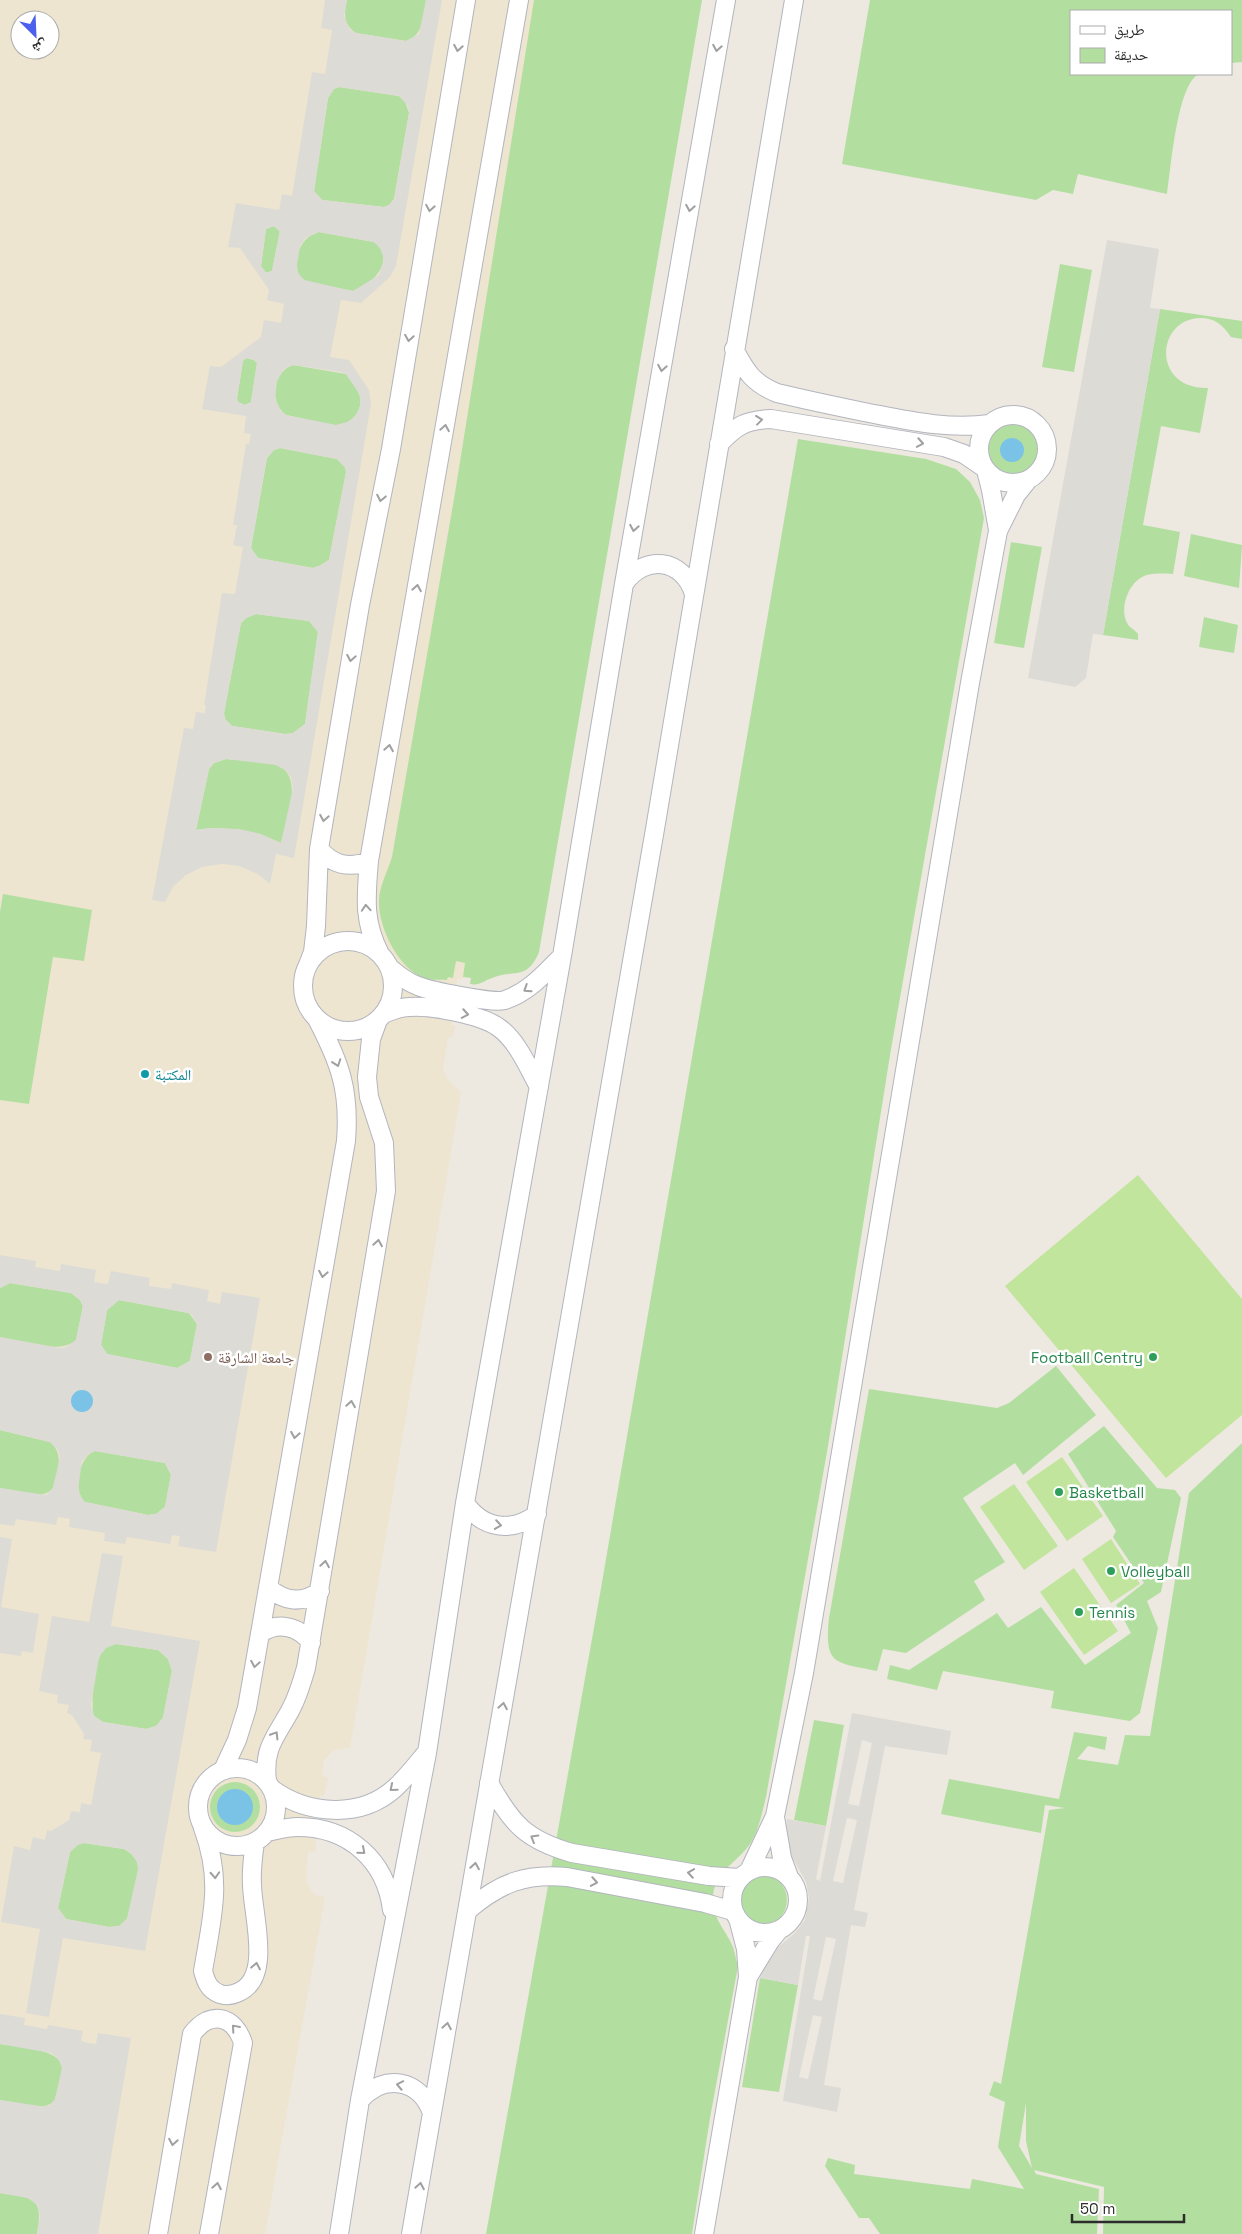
<svg xmlns="http://www.w3.org/2000/svg" width="1242" height="2234" font-family="'Space Grotesk','Noto Naskh Arabic',sans-serif">
<style>
.education{fill:#ede5d0;fill-rule:evenodd}
.green{fill:#b2dfa0;fill-rule:evenodd}
.pitch{fill:#c2e59d}
.plaza{fill:#dddbd6;fill-rule:evenodd}
.water{fill:#7bc3e6}
.lines{fill:none;stroke-linecap:round;stroke-linejoin:round}
.minor-casing{stroke:#b3b5be;stroke-width:20}
.minor{stroke:#fff;stroke-width:18}
.oneway{stroke:#a0a0a0}
.culture-dot{fill:#0f9aa8;stroke:#fff;stroke-width:2}
.education-dot{fill:#8d6e63;stroke:#fff;stroke-width:2}
.leisure-dot{fill:#2e9e5b;stroke:#fff;stroke-width:2}
.labels{text-anchor:middle;dominant-baseline:central;stroke-width:5;stroke-linejoin:round;paint-order:stroke}
.culture-label{font-size:15px;fill:#0d838f;stroke:#fff;text-anchor:start}
.education-label{font-size:15px;fill:#785e54;stroke:#fff;text-anchor:start}
.leisure-label{font-size:15px;fill:#27864d;stroke:#fff;text-anchor:start}
</style>
<rect width="100%" height="100%" fill="#ede8e0"/>
<path class="education" d="M0,0H648L461,962L466,963L463,979H457L451,1025L455,1026L453,1037H448L443,1070L448,1080L461,1092L350,1748L334,1750L324,1760L322,1776L328,1778L324,1796L320,1795L313,1835L317,1836L315,1852L308,1851L306,1880L311,1890L316,1895L325,1897L265,2234H0ZM20,20H50V50H20Z"/>
<path class="green" d="M347,0H426C423,17 424,35 406,41L356,33C343,25 344,13 347,0Z
M534,0H702L539,952C527,981 514,969 492,978C483,981 480,986 470,984L471,978L463,977L465,963L456,961L453,978L448,977L447,980C440,979 431,981 424,978C399,970 378,927 379,901C379,887 388,870 392,857L455,493Z
M870,0H1242V62L1231,63V11H1071V74H1199C1177,84 1171,169 1167,194L1078,174L1073,194L1053,190L1036,200L842,164Z
M339,87L399,96L405,101L409,113L394,199L389,205L384,207L322,200L314,191L328,98L334,89Z
M274,226L280,231L272,271L266,273L261,266L266,229Z
M319,232L374,242C397,259 373,285 353,291C339,288 319,288 306,281C287,272 298,236 319,232Z
M1060,264L1092,270L1074,372L1042,367Z
M1160,309L1242,321V339L1231,337C1223,325 1215,318 1200,318C1156,319 1151,389 1208,388L1200,433L1161,426L1143,525L1180,532L1173,574C1164,574 1151,572 1142,577C1127,585 1118,612 1129,626C1132,629 1136,631 1138,634V640L1103,635Z
M246,358L254,360L257,363L251,402L245,405L238,402L237,398L243,361Z
M293,365L346,374C351,381 358,389 360,397C363,412 350,426 335,425C319,424 302,418 286,415C269,402 272,372 293,365Z
M986 450a26 26 0 1 1 52 0a26 26 0 1 1-52 0Z
M798,439L926,459L956,469L970,482L980,500L984,518L890,1055L828,1446L766,1797C762,1813 759,1830 750,1844C736,1864 711,1873 713,1903C714,1920 727,1932 733,1947C735,1953 736,1960 738,1966L710,2118L692,2234H486L600,1594Z
M280,448L337,459L345,467L346,472L329,560L319,566L313,568L258,558L251,548L267,458L274,450Z
M1191,534L1242,545L1239,588L1184,576Z
M1011,542L1042,547L1024,648L994,643Z
M256,614L309,621L318,632L305,724L293,733L285,734L232,726L225,719L224,713L241,623L246,618Z
M1204,617L1238,625L1234,653L1199,647Z
M226,759C242,761 262,760 277,765C305,776 286,821 281,843C253,831 226,825 196,830L209,769L214,763Z
M3,894L92,910L84,961L53,957L29,1104L0,1100V912Z
M10,1283L71,1293L80,1300L83,1306L76,1340C61,1355 20,1341 0,1337V1288Z
M119,1300L189,1313L197,1324L190,1361L177,1368L107,1354L101,1345L107,1310Z
M1056,1366L1096,1415L1023,1475L1015,1463L963,1498L1005,1562L974,1581L985,1600L906,1653L883,1649L877,1671C835,1662 824,1666 829,1618L869,1389L997,1408L1009,1403Z
M1104,1426L1157,1488L1175,1490L1181,1498L1161,1592L1147,1601L1158,1628L1140,1713L1130,1721L1051,1708L1054,1691L943,1671L937,1690L887,1679L890,1665L909,1670L997,1613L1008,1628L1041,1607L1085,1665L1131,1633L1116,1605L1144,1583L1113,1537L1116,1531L1068,1454Z
M0,1430L50,1442C65,1454 57,1472 53,1488C42,1502 15,1490 0,1488Z
M1242,1443V2234H1103L1104,2187L1034,2170L1036,2174L1099,2189L1097,2234H880L869,2218H859L825,2166L828,2158L855,2165L854,2174L970,2189L972,2179L1024,2189L998,2147L1005,2102L989,2095L994,2081L1001,2084L1049,1810L1065,1808L1045,1805L1041,1833L941,1814L949,1779L1059,1799L1074,1732L1107,1737L1105,1750L1088,1746L1077,1759L1118,1765L1125,1735L1150,1736L1189,1493ZM1026,2103V2141L1032,2168L1019,2146Z
M95,1451L165,1463L171,1475L165,1507L156,1514L148,1515L85,1502C72,1491 79,1456 95,1451Z
M116,1644L158,1650L168,1659L172,1671L163,1718L156,1726L146,1729L103,1722L94,1716C90,1705 95,1661 102,1652C105,1647 110,1645 116,1644Z
M814,1720L844,1725L826,1826L794,1820Z
M210 1807a25 25 0 1 1 50 0a25 25 0 1 1-50 0Z
M84,1843L124,1849C133,1854 137,1859 139,1869L127,1919L119,1926L109,1927L66,1919L58,1908L70,1852L78,1844Z
M735 1900a26 26 0 1 1 52 0a26 26 0 1 1-52 0Z
M760,1978L798,1985L779,2092L742,2087Z
M0,2044C15,2047 62,2048 62,2068C61,2078 57,2090 55,2100C44,2114 15,2102 0,2100Z
M0,2193C33,2198 44,2196 37,2234H0Z"/>
<path class="pitch" d="M1138,1175L1242,1299V1415L1166,1478L1005,1286Z
M1062,1457L1103,1516L1067,1541L1026,1482Z
M1014,1484L1058,1546L1024,1570L980,1507Z
M1111,1539L1140,1584L1111,1603L1082,1559Z
M1074,1568L1118,1631L1084,1655L1040,1592Z"/>
<path class="plaza" d="M325,0H347L344,16L350,30L356,33L406,41L419,34L426,0H442L396,266L390,277L361,303L341,300L330,357L349,360L369,390L371,404L294,858L276,854L270,884L258,874L239,866L222,864L202,867L186,875L173,887L165,902L152,900L184,728L193,729L196,712L205,713L206,705H204L222,593L235,594L243,547L233,545L237,525H233L246,444H249L251,434L244,433L246,416L202,409L210,366L221,367L261,337L264,320L281,323L284,304L267,300L269,290L240,248L228,247L236,203L279,210L282,194L292,196L312,72L325,74L332,30L321,28ZM339,87L399,96L408,106L409,113L394,199L389,205L384,207L322,200L314,191L328,98L334,89ZM274,226L280,232L272,271L266,273L261,266L266,229ZM319,232L374,242L380,248L384,259L379,275L353,291L304,280L298,273L297,265L300,246L306,238ZM246,358L254,360L257,363L251,402L245,405L238,402L237,398L243,361ZM293,365L341,372L346,374L360,395V406L355,417L347,422L336,425L286,415L281,411L275,399L277,381L284,369ZM280,448L337,459L345,467L346,472L329,560L319,566L312,568L258,558L251,548L267,458L274,450ZM256,614L309,621L318,632L305,724L293,733L285,734L232,726L225,719L224,713L241,623L246,618ZM226,759L276,765L285,770L291,777L293,788L281,843L261,834L239,829L209,828L196,830L209,769L214,763Z
M1107,240L1159,249L1150,308L1160,309L1103,635L1093,634L1086,678L1075,687L1028,678Z
M0,1255L36,1261L35,1267L60,1271L61,1264L96,1270L94,1282L108,1284L111,1271L150,1278L149,1286L171,1289L172,1283L209,1290L207,1301L220,1304L222,1292L260,1298L216,1552L178,1546L180,1536L172,1535L170,1544L127,1537L125,1544L104,1541L105,1533L69,1527L70,1519L58,1517L56,1525L16,1519L14,1526L0,1524V1488L46,1495L53,1488L60,1457L58,1450L50,1442L0,1430V1337L60,1348L66,1347L76,1340L83,1306L80,1300L71,1293L10,1283L0,1288ZM119,1300L188,1313L192,1315L197,1324L190,1361L177,1368L107,1354L101,1345L107,1310ZM95,1451L165,1463L171,1475L165,1507L156,1514L148,1515L85,1502L82,1499L78,1489L82,1461L90,1453Z
M0,1537L12,1539L1,1607L39,1614L33,1653L22,1651L21,1656L0,1653Z
M102,1553L123,1556L111,1626L200,1641L145,1951L63,1938L49,2017L26,2013L40,1929L1,1922L14,1846L30,1850L33,1837L45,1840L47,1830L51,1831L69,1820L71,1811L80,1812L81,1803L91,1805L101,1753L90,1751L92,1740L83,1739L84,1734L72,1715L67,1713L69,1705L57,1703L58,1695L39,1691L52,1616L89,1622ZM116,1644L158,1650L168,1659L172,1671L163,1718L156,1726L146,1729L103,1722L94,1716L91,1705L99,1657L106,1648ZM84,1843L124,1849L130,1852L137,1862L138,1869L127,1919L119,1926L109,1927L66,1919L58,1908L70,1852L78,1845Z
M852,1713L951,1731L947,1755L885,1746L854,1910L868,1913L865,1927L851,1925L824,2085L841,2088L837,2112L783,2101L810,1936H806L798,1985L760,1978L770,1954L795,1933L805,1920L809,1898L806,1882L788,1849L786,1837L787,1819L826,1826L816,1879L820,1881ZM862,1740L872,1743L859,1806L848,1804ZM847,1818L857,1820L843,1883L833,1881ZM826,1937L836,1939L822,2001L813,1999ZM813,2015L822,2017L808,2079L799,2077Z
M0,2014L25,2018L24,2025L47,2029L48,2025L83,2031L81,2041L88,2043L96,2044L98,2033L131,2038L98,2234H37L40,2216L37,2205L28,2198L0,2193V2100L40,2106H49L55,2099L62,2068L58,2058L51,2053L0,2044Z"/>
<path class="water" d="M1000 450a12 12 0 1 1 24 0a12 12 0 1 1-24 0Z
M71 1401a11 11 0 1 1 22 0a11 11 0 1 1-22 0Z
M217 1807a18 18 0 1 1 36 0a18 18 0 1 1-36 0Z"/>
<g class="lines">
<defs>
<path id="minor" d="M734,349C746,372 753,383 777,393C806,400 835,406 864,412C906,420 947,430 990,424
M979 449a34 34 0 1 1 68 0a34 34 0 1 1-68 0Z
M719,444C736,426 745,420 771,419L944,447L964,454L983,467
M986,470L991,490L998,530
M624,584C644,554 683,558 694,594
M319,849C333,865 348,869 369,861
M303 986a45 45 0 1 1 90 0a45 45 0 1 1-90 0Z
M380,954C363,921 366,897 369,861L519,0
M308,965L313,952L316,926L319,849L360,605L391,449L466,0
M390,968C398,975 407,982 418,986C431,991 495,1004 505,1000C529,992 545,973 562,956
M383,1014C391,1011 400,1007 409,1007C430,1005 481,1015 498,1027C517,1040 528,1067 539,1087
M465,1503C483,1529 512,1533 537,1514
M268,1587C284,1602 302,1604 320,1591
M260,1634C277,1621 299,1626 311,1643
M198 1807a39 39 0 1 1 78 0a39 39 0 1 1-78 0Z
M223,1770L237,1740L247,1708L346,1141C350,1090 340,1063 317,1019
M267,1781C263,1747 276,1737 291,1709C298,1696 302,1682 306,1668L386,1191L384,1143L369,1097L367,1077L371,1039L378,1020
M489,1783C512,1824 526,1840 572,1853L709,1876L740,1878
M272,1789C308,1815 361,1819 395,1788C406,1778 416,1765 426,1753
M775,1817L782,1858L789,1877
M203,1828C223,1881 212,1917 203,1971C206,1982 209,1990 220,1994C226,1996 233,1995 239,1992C273,1977 252,1913 252,1884C251,1870 253,1856 255,1842
M267,1832C277,1830 287,1827 298,1827C348,1827 386,1860 392,1910
M732 1900a33 33 0 1 1 66 0a33 33 0 1 1-66 0Z
M749,1871L775,1816L804,1673L970,683L998,531L1016,495L1028,480
M468,1910C500,1883 525,1873 567,1877L705,1903L733,1911
M748,1977L770,1941L779,1930
M360,2100C384,2073 420,2079 432,2113
M158,2234L192,2034C210,2010 234,2015 243,2043L209,2234
M339,2234L360,2100L427,1753L465,1503L562,956L624,584L726,0
M411,2234L655,829L794,0
M704,2234L748,1977L746,1949L739,1922"/>
</defs>
<use href="#minor" class="minor-casing"/>
<use href="#minor" class="minor"/>
</g>
<defs><path id="oneway-chevron" d="M-2-3.5L2.5 0L-2 3.5" fill="none" stroke-width="1.6" stroke-linecap="round" stroke-linejoin="round" transform="scale(1.25)"/></defs>
<g class="oneway">
<use href="#oneway-chevron" transform="translate(458 48) rotate(100)"/>
<use href="#oneway-chevron" transform="translate(717 48) rotate(100)"/>
<use href="#oneway-chevron" transform="translate(430 208) rotate(100)"/>
<use href="#oneway-chevron" transform="translate(690 208) rotate(100)"/>
<use href="#oneway-chevron" transform="translate(409 338) rotate(99)"/>
<use href="#oneway-chevron" transform="translate(662 368) rotate(100)"/>
<use href="#oneway-chevron" transform="translate(759 420) rotate(-7)"/>
<use href="#oneway-chevron" transform="translate(445 428) rotate(-80)"/>
<use href="#oneway-chevron" transform="translate(920 443) rotate(10)"/>
<use href="#oneway-chevron" transform="translate(381 498) rotate(101)"/>
<use href="#oneway-chevron" transform="translate(634 528) rotate(100)"/>
<use href="#oneway-chevron" transform="translate(417 588) rotate(-80)"/>
<use href="#oneway-chevron" transform="translate(351 658) rotate(100)"/>
<use href="#oneway-chevron" transform="translate(389 748) rotate(-80)"/>
<use href="#oneway-chevron" transform="translate(324 818) rotate(100)"/>
<use href="#oneway-chevron" transform="translate(366 908) rotate(-94)"/>
<use href="#oneway-chevron" transform="translate(527 989) rotate(147)"/>
<use href="#oneway-chevron" transform="translate(465 1014) rotate(10)"/>
<use href="#oneway-chevron" transform="translate(337 1063) rotate(71)"/>
<use href="#oneway-chevron" transform="translate(378 1243) rotate(-81)"/>
<use href="#oneway-chevron" transform="translate(323 1274) rotate(100)"/>
<use href="#oneway-chevron" transform="translate(351 1404) rotate(-81)"/>
<use href="#oneway-chevron" transform="translate(295 1435) rotate(100)"/>
<use href="#oneway-chevron" transform="translate(498 1525) rotate(9)"/>
<use href="#oneway-chevron" transform="translate(325 1564) rotate(-81)"/>
<use href="#oneway-chevron" transform="translate(255 1664) rotate(100)"/>
<use href="#oneway-chevron" transform="translate(503 1706) rotate(-80)"/>
<use href="#oneway-chevron" transform="translate(275 1735) rotate(-58)"/>
<use href="#oneway-chevron" transform="translate(393 1788) rotate(140)"/>
<use href="#oneway-chevron" transform="translate(534 1838) rotate(-149)"/>
<use href="#oneway-chevron" transform="translate(362 1851) rotate(41)"/>
<use href="#oneway-chevron" transform="translate(475 1866) rotate(-81)"/>
<use href="#oneway-chevron" transform="translate(691 1873) rotate(-171)"/>
<use href="#oneway-chevron" transform="translate(215 1875) rotate(87)"/>
<use href="#oneway-chevron" transform="translate(594 1882) rotate(10)"/>
<use href="#oneway-chevron" transform="translate(256 1966) rotate(-79)"/>
<use href="#oneway-chevron" transform="translate(447 2026) rotate(-80)"/>
<use href="#oneway-chevron" transform="translate(235 2028) rotate(-131)"/>
<use href="#oneway-chevron" transform="translate(400 2085) rotate(-169)"/>
<use href="#oneway-chevron" transform="translate(173 2142) rotate(100)"/>
<use href="#oneway-chevron" transform="translate(217 2186) rotate(-80)"/>
<use href="#oneway-chevron" transform="translate(420 2186) rotate(-80)"/>
</g>
<circle class="culture-dot" cx="145" cy="1074" r="5"/>
<circle class="education-dot" cx="208" cy="1357" r="5"/>
<g class="leisure-dot">
<circle cx="1153" cy="1357" r="5"/>
<circle cx="1059" cy="1492" r="5"/>
<circle cx="1111" cy="1571" r="5"/>
<circle cx="1079" cy="1612" r="5"/>
</g>
<g class="labels">
<g class="culture-label">
<text x="155" y="1074">المكتبة</text>
</g>
<g class="education-label">
<text x="218" y="1357">جامعة الشارقة</text>
</g>
<g class="leisure-label">
<text x="1143" y="1357" text-anchor="end">Football Centry</text>
<text x="1069" y="1492">Basketball</text>
<text x="1121" y="1571">Volleyball</text>
<text x="1089" y="1612">Tennis</text>
</g>
</g>
<rect x="1070" y="10" width="162" height="65" fill="#ffffff" stroke="#ababab"/>
<rect x="1080" y="26" width="25" height="8" fill="#ffffff" stroke="#ababab"/>
<text x="1114" y="35" font-size="15" fill="#2c2c2c">طريق</text>
<rect x="1080" y="48" width="25" height="15" fill="#b2dfa0" stroke="#ababab"/>
<text x="1114" y="60" font-size="15" fill="#2c2c2c">حديقة</text>
<g transform="translate(35 35) rotate(156)"><circle r="24" fill="#ffffff" stroke="#ababab"/>
<path d="M0-4L9 19L0 12L-9 19Z" fill="#4c60ed"/>
<text y="-8" font-size="14" font-weight="bold" text-anchor="middle" fill="#2c2c2c">ش</text>
</g>
<path d="M1072 2214v8h112v-8" fill="none" stroke="#2c2c2c" stroke-width="2.5"/>
<text x="1080" y="2214" font-size="15" fill="#2c2c2c" stroke="#ffffff" stroke-width="4" paint-order="stroke">50 m</text>
</svg>
